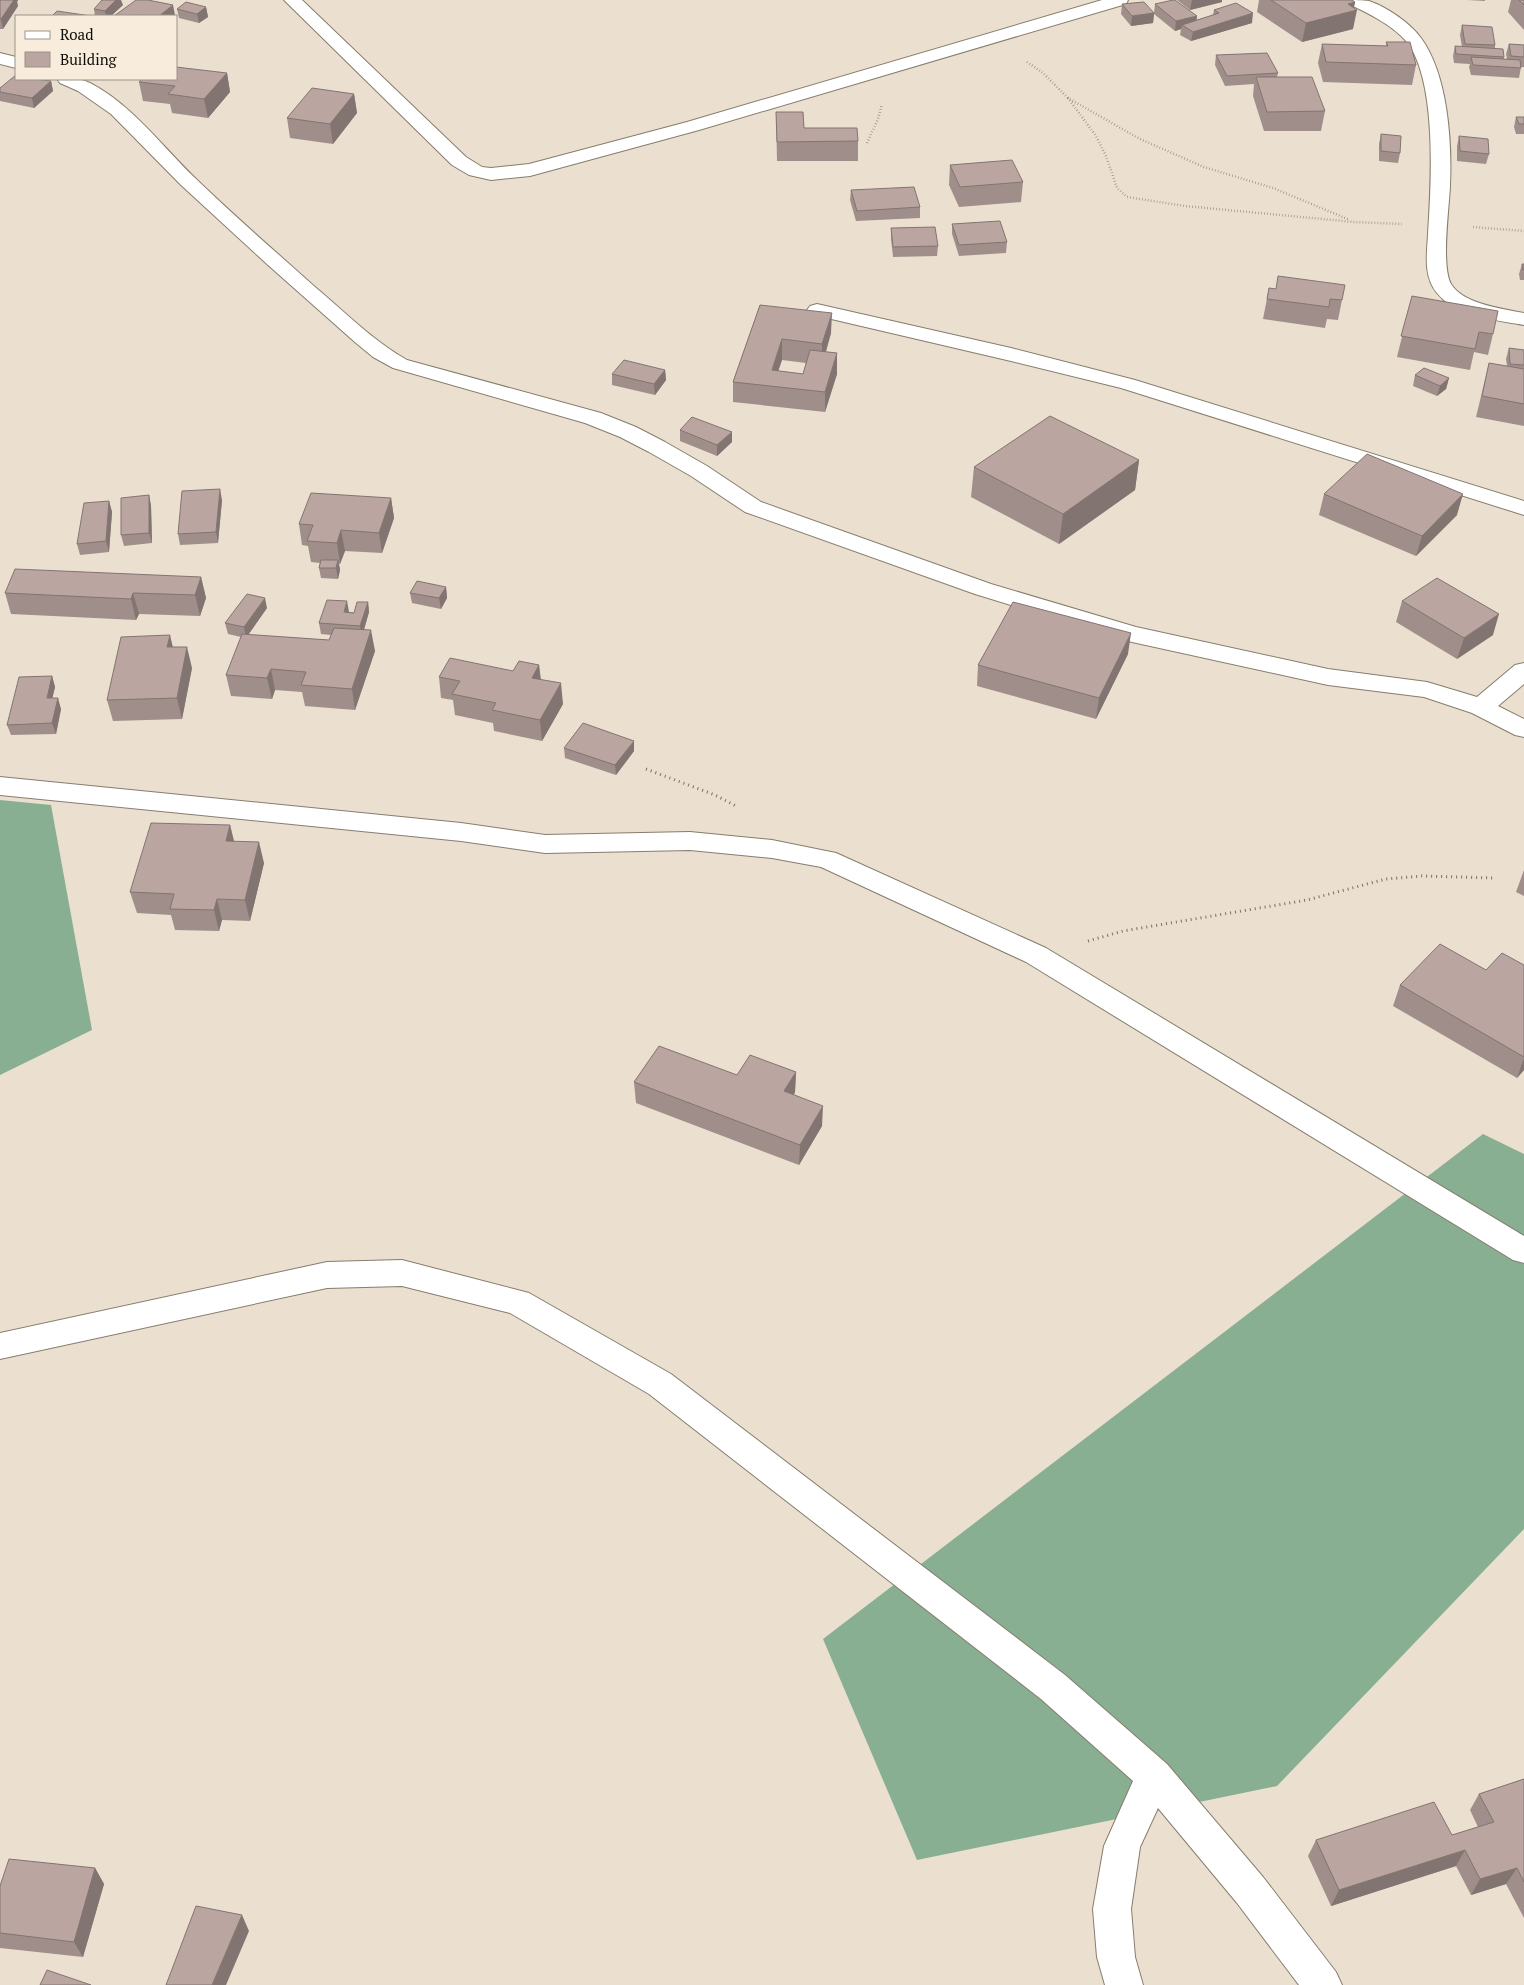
<svg xmlns="http://www.w3.org/2000/svg" width="1524" height="1985" font-family="'PT Serif',serif">
<style>
.forest{fill:#89af93}
.lines{fill:none;stroke-linecap:round;stroke-linejoin:round}
.street-casing{stroke:#867d6d;stroke-width:2}
.path-far1{stroke:#777066;stroke-width:2.5;stroke-dasharray:0.5 2.5;stroke-linecap:butt}
.path{stroke:#777066;stroke-width:3;stroke-dasharray:1 4;stroke-linecap:butt}
.street{fill:#fff;fill-rule:evenodd}
.wall{fill:#a08e8a;fill-rule:evenodd}
.shaded-wall{fill:#827471}
.building{fill:#baa5a1;stroke:#827471}
</style>
<rect width="100%" height="100%" fill="#ebe0cf"/>
<path class="forest" d="M0,800L51,805L92,1030L0,1075Z
M1483,1134L1524,1154V1529L1277,1786L917,1860L823,1639Z"/>
<g class="lines">
<defs>
<path id="street" d="M284,0H302L466,157L482,167L491,168L529,164L687,122L1102,0H1128L1126,4L699,130L530,176L491,180L469,175L452,165Z
M1347,0C1353,0 1363,0 1369,1C1387,7 1410,23 1421,38C1448,75 1452,142 1450,186C1449,209 1441,266 1451,284C1463,304 1503,309 1524,313V325C1496,320 1456,317 1437,293C1423,276 1427,254 1428,234C1431,186 1438,80 1406,41C1391,24 1369,14 1349,4Z
M0,53L16,57V68L0,64Z
M57,79C69,78 80,78 90,83C132,105 161,145 194,177C233,215 275,251 315,287C345,312 373,341 407,360L601,413L636,427L665,442L707,466L761,502L991,584L1136,627L1328,669L1427,682L1477,697L1515,665L1524,663V684L1498,706L1524,719V737L1515,735L1472,713L1424,697L1328,685L1132,642L975,594L745,512L691,476L649,452L620,437L585,423L393,368L373,357L356,343L268,265L181,185L111,114L78,91L60,83Z
M817,304L1011,348L1135,380L1524,501V515L1121,388L1011,361L810,314L807,310L810,306Z
M0,777L461,823L545,835L690,832L772,840L836,853L1046,948L1524,1236V1263L1513,1260L1026,962L821,867L772,858L690,850L545,853L461,841L0,795Z
M402,1260L529,1293L671,1374L1065,1675L1167,1764L1263,1877L1336,1972L1342,1985H1299L1237,1903L1158,1808L1140,1847L1131,1909L1135,1957L1143,1985H1105L1097,1957L1093,1909L1104,1846L1133,1781L1041,1699L649,1394L510,1313L402,1286L327,1288L0,1359V1333L327,1262Z"/>
</defs>
<use href="#street" class="street-casing"/>
<path class="path-far1" d="M1027,62L1043,73L1068,98L1140,139L1204,167L1273,188L1350,220
M1068,98L1096,136L1106,156L1117,188L1127,197L1185,206L1354,222L1402,224
M867,143L878,119L882,104
M1473,227L1524,231"/>
<path class="path" d="M646,769L715,795L738,807
M1088,941L1123,931L1307,900L1386,879L1422,876L1494,878"/>
<use href="#street" class="street"/>
</g>
<path class="wall" d="M0,0H18L17,2L18,6L3,29H0Z
M1177,0H1222V2L1190,10Z
M1259,0H1352L1355,2L1354,8L1353,29L1302,42L1257,12Z
M1467,0H1485V1Z
M1511,0H1524V30L1508,12Z
M1122,4L1154,13L1155,4L1197,16L1196,20L1213,15L1214,10L1252,23L1191,41L1180,35L1181,29L1175,31L1154,14L1153,23L1131,26L1121,14Z
M123,5L111,16H95L94,9Z
M206,7L208,17L199,23L179,18L177,9Z
M1462,25L1495,45V49L1504,57V59H1507L1506,54L1509,44L1524,45V67H1521L1519,78L1471,75L1469,67L1470,64L1454,63L1453,56L1455,46L1462,47L1460,35Z
M1386,42L1416,65L1412,85L1323,82L1318,63L1322,44L1386,46Z
M1216,55L1278,73L1277,77L1325,111L1321,131H1264L1253,96L1254,84L1225,86L1215,65Z
M227,73L230,92L208,118L172,113L170,104L143,101L139,82Z
M51,81L53,91L34,108L0,101V88Z
M354,94L357,113L333,144L290,138L287,118Z
M776,112L804,128L858,141V161H777Z
M1516,117H1524V134H1516L1514,127Z
M1381,134L1400,153L1398,163L1379,161V144Z
M1459,136L1489,154L1486,164L1457,161V146Z
M950,165L1023,182L1021,202L959,207L949,185Z
M851,190L920,207V218L856,221L850,200Z
M952,224L1007,242L1006,253L959,256L952,234Z
M891,228L938,246L937,256L893,257L891,238Z
M1522,264H1524V280H1520L1519,274Z
M1269,288L1342,300L1338,320L1327,319L1325,328L1263,319Z
M1412,296L1493,334L1488,355L1474,352L1470,370L1397,357Z
M760,305L831,333L826,352L837,353V374L825,412L733,402V382ZM782,360L806,363L803,374L778,371Z
M1509,348L1524,350V426L1476,417L1489,363L1507,366L1506,359Z
M665,370L666,380L655,395L612,385V374Z
M1415,375L1449,378L1446,389L1437,396L1413,386Z
M680,430L732,432V442L717,456L680,441Z
M1139,460L1135,490L1059,544L971,497L974,467Z
M1324,494L1457,515L1416,556L1319,515Z
M149,495L151,506L152,543L124,546L121,535Z
M391,498L394,518L382,553L345,551L340,564H339L340,570L338,579L321,578L319,568L320,563L311,562L308,546L302,545L299,524Z
M222,500L218,543L180,545L178,534Z
M109,501L112,512L109,552L80,555L77,544Z
M201,577L206,598L200,616L139,614L136,620L11,614L5,593Z
M446,587L447,598L441,609L412,603L410,593Z
M1402,601L1493,635L1457,659L1396,622Z
M368,602L369,612L364,630L375,651L355,710L305,706L302,692L275,690L272,699L231,696L226,675L241,637L228,634L225,623L267,608L248,635L329,640L331,635L321,634L319,623L349,612L354,613Z
M1128,654L1096,719L977,686L978,665Z
M539,665L541,679L563,704L542,741L494,731L493,723L455,715L453,700L441,698L439,677L513,671Z
M192,668L182,719L113,721L107,700Z
M52,676L55,687L52,698L61,709L56,734L11,735L7,725Z
M564,748L634,751L616,775L565,758Z
M230,825L234,841L264,863L250,921L222,920L219,931L175,930L171,915L137,913L130,892Z
M1524,870V896L1516,892Z
M1524,965V1070L1517,1078L1393,1006L1400,985L1486,970Z
M796,1072L795,1092L794,1095L822,1126L799,1165L636,1103L634,1082Z
M1524,1779V1918L1506,1884L1471,1895L1456,1866L1331,1906L1308,1856L1316,1840L1452,1835L1478,1827L1470,1810L1479,1794Z
M95,1868L104,1884L83,1957L0,1948V1886Z"/>
<path class="shaded-wall" d="M14,0H18L17,2L18,6L3,29L1,19Z
M116,0H121L123,5L111,16H106L105,11Z
M1192,0H1222V2L1190,10Z
M1355,2L1353,10H1357L1353,29L1302,42L1306,23L1348,4Z
M173,5L175,15L174,16H159Z
M206,7L208,17L199,23L197,14Z
M1154,13L1153,23L1131,26L1132,16Z
M1253,13L1252,23L1191,41L1193,32Z
M1197,16L1196,26L1182,25L1181,29L1175,31L1176,21Z
M227,73L230,92L208,118L204,99Z
M51,81L53,91L34,108L32,98Z
M354,94L357,113L333,144L330,124Z
M832,313L831,333L822,364V344Z
M782,339V360L773,386L772,370Z
M837,353V374L825,412V392Z
M665,370L666,380L655,395L654,384Z
M1449,378L1446,389L1437,396L1440,386Z
M732,432V442L717,456V445Z
M1139,460L1135,490L1059,544L1063,514Z
M220,489L222,500L218,543L216,532Z
M1463,494L1457,515L1416,556L1422,536Z
M149,495L151,506L152,543L149,533Z
M391,498L394,518L382,553L379,533Z
M109,501L112,512L109,552L106,541Z
M341,530L345,551L340,564L337,543Z
M338,560L340,570L338,579L336,568Z
M201,577L206,598L200,616L195,595Z
M446,587L447,598L441,609L439,598Z
M133,593L139,614L136,620L131,599Z
M265,598L267,608L246,638L244,627Z
M347,601L349,612L345,623L344,612Z
M368,602L369,612L362,636L360,626Z
M1499,614L1493,635L1457,659L1464,638Z
M371,630L375,651L355,710L352,689Z
M1131,633L1128,654L1096,719L1099,698Z
M170,635L175,656L167,647Z
M187,647L192,668L182,719L177,698Z
M539,665L541,686L532,678Z
M271,669L275,690L272,699L267,678Z
M52,676L55,687L50,709L47,698Z
M561,683L563,704L542,741L540,720Z
M58,698L61,709L56,734L52,723Z
M634,741V751L616,775L615,765Z
M230,825L235,846L226,841Z
M259,842L264,863L250,921L245,900Z
M217,899L222,920L219,931L214,910Z
M1524,1058V1070L1517,1078Z
M796,1072L795,1092L784,1112V1091Z
M823,1106L822,1126L799,1165L800,1145Z
M1465,1850L1456,1866L1331,1906L1339,1890Z
M95,1868L104,1884L83,1957L74,1942Z
M1517,1868L1506,1884L1471,1895L1480,1879Z
M242,1915L249,1931L226,1985H212Z"/>
<path class="building" d="M0,0H14L1,19H0Z
M102,0H116L105,11L94,9Z
M136,0H148L173,5L159,16H144L138,15L136,16H114Z
M1173,0H1175L1197,16L1176,21L1155,4Z
M1271,0H1352L1355,2L1348,4L1357,10L1306,23Z
M1519,0H1524V5Z
M186,2L206,7L197,14L177,9Z
M1144,2L1154,13L1132,16L1122,4Z
M1236,3L1253,13L1193,32L1182,25L1219,13L1214,10Z
M57,11L91,16H52Z
M1462,25L1492,27L1495,45L1465,44Z
M1386,42H1410L1416,65L1326,62L1322,44L1388,46Z
M1509,44L1524,45V57L1511,56Z
M1455,46L1503,49L1504,57L1456,54Z
M1267,53L1278,73L1227,76L1216,55Z
M1471,57L1520,60L1521,68L1473,65Z
M176,67L227,73L204,99L168,94L175,86L139,82L142,79H176Z
M16,75V79H36L51,81L32,98L0,92V88Z
M1256,77H1312L1325,111L1267,112Z
M312,88L354,94L330,124L287,118Z
M776,112H803L804,128H857L858,141L777,142Z
M1516,117H1524V124H1519Z
M1381,134L1401,136L1400,153L1381,151Z
M1459,136L1488,139L1489,154L1460,151Z
M1012,160L1023,182L960,187L950,165Z
M914,187L920,207L857,211L851,190Z
M1000,221L1007,242L959,245L952,224Z
M935,227L938,246L893,247L891,228Z
M1522,264H1524V270H1523Z
M1278,276L1345,285L1342,300L1330,299L1329,307L1267,299L1269,288L1276,289Z
M1412,296L1498,311L1493,334L1479,332L1475,349L1401,336Z
M760,305L832,313L822,344L782,339L772,370L803,374L810,350L837,353L825,392L733,382Z
M1509,348L1524,350V365L1510,364Z
M624,360L665,370L654,384L612,374Z
M1489,363L1524,369V404L1482,396Z
M1424,368L1449,378L1440,386L1415,375Z
M1050,416L1139,460L1063,514L974,467Z
M692,417L732,432L717,445L680,430Z
M1367,454L1463,494L1422,536L1324,494Z
M220,489L216,532L178,534L182,491Z
M311,493L391,498L379,533L341,530L337,543L307,541L313,525L299,524Z
M149,495V533L121,535V498Z
M109,501L106,541L77,544L84,503Z
M321,560H338L336,568H319Z
M15,569L201,577L195,595L133,593L131,599L5,593Z
M1437,578L1499,614L1464,638L1402,601Z
M417,581L446,587L439,598L410,593Z
M247,594L265,598L244,627L225,623Z
M327,600L347,601L344,612L354,613L357,602H368L360,626L319,623Z
M1013,602L1131,633L1099,698L978,665Z
M334,628L371,630L352,689L301,685L306,672L271,669L267,678L226,675L242,634L329,640Z
M170,635L167,647H187L177,698L107,700L121,637Z
M450,658L513,671L519,661L539,665L532,678L561,683L540,720L492,710L496,703L452,694L460,681L439,677Z
M52,676L47,698H58L52,723L7,725L19,677Z
M583,723L634,741L615,765L564,748Z
M151,823L230,825L226,841L259,842L245,900L217,899L214,910L170,909L174,894L130,892Z
M1440,944L1486,970L1502,953L1524,965V1057L1400,985Z
M659,1046L737,1075L750,1055L796,1072L784,1091L823,1106L800,1145L634,1082Z
M1524,1779V1882L1517,1868L1480,1879L1465,1850L1339,1890L1316,1840L1434,1802L1452,1835L1494,1822L1479,1794Z
M9,1859L95,1868L74,1942L0,1933V1886Z
M196,1906L242,1915L212,1985H166Z
M47,1970L91,1985H40Z"/>
<rect x="15" y="15" width="162" height="65" fill="#f8eddc" stroke="#9a9386"/>
<rect x="25" y="31" width="25" height="8" fill="#ffffff" stroke="#9a9386"/>
<text x="60" y="40" font-size="15" fill="#0e0b06">Road</text>
<rect x="25" y="52" width="25" height="15" fill="#baa5a1" stroke="#9a9386"/>
<text x="60" y="65" font-size="15" fill="#0e0b06">Building</text>
</svg>
